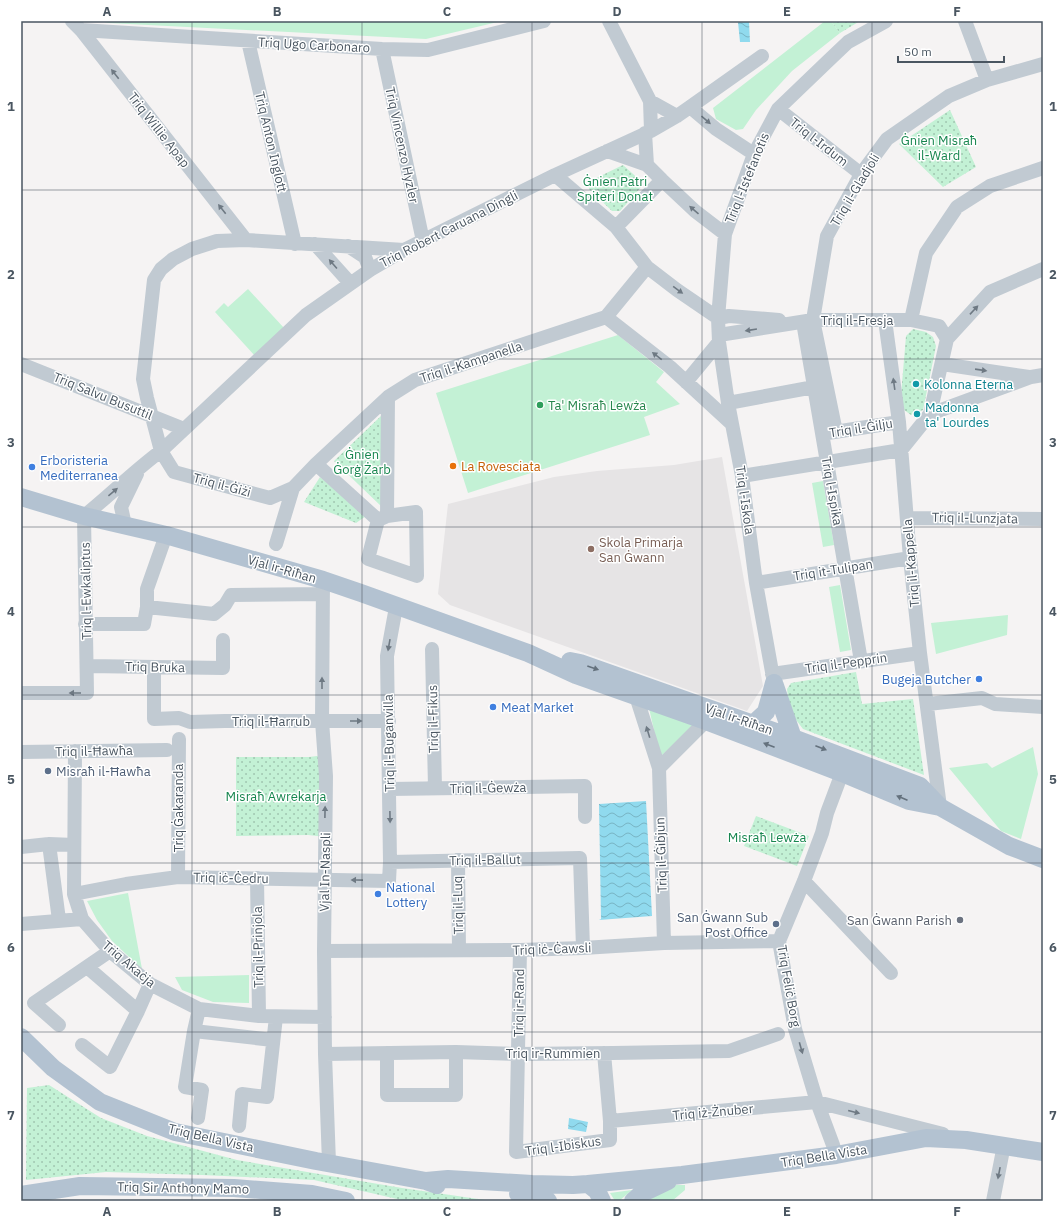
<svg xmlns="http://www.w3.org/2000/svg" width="1064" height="1222" font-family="'IBM Plex Sans',sans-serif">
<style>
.education{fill:#e6e4e5}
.green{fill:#c3f1d5}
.park{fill:url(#park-dots)}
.water{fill:url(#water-waves)}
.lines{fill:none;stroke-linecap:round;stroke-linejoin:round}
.minor{stroke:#c1cad2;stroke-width:14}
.major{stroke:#b3c2d1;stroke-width:18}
.oneway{fill:#6e7983}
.oneway2{fill:#64717d}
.grid{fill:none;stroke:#4a5661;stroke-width:1;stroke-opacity:0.55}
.culture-dot{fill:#0f9aa8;stroke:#fff;stroke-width:1.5}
.leisure-dot{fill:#2e9e5b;stroke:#fff;stroke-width:1.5}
.food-dot{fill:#e8710a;stroke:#fff;stroke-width:1.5}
.shop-dot{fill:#3f7fe0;stroke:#fff;stroke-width:1.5}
.education-dot{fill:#8d6e63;stroke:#fff;stroke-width:1.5}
.service-dot{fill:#5c6f8a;stroke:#fff;stroke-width:1.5}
.worship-dot{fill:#6b7280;stroke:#fff;stroke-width:1.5}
.labels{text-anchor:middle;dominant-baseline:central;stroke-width:3;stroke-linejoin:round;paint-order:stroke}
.street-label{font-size:13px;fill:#4a5661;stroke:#fff}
.park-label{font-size:13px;fill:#17864f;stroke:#fff}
.culture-label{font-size:13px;fill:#0d838f;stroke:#fff;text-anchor:start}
.leisure-label{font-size:13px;fill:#27864d;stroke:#fff;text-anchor:start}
.shop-label{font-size:13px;fill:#366cbe;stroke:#fff;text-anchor:start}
.food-label{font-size:13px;fill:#c56008;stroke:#fff;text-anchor:start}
.education-label{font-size:13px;fill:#785e54;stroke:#fff;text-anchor:start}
.service-label{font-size:13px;fill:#4e5e75;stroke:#fff;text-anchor:start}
.worship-label{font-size:13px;fill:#5b616d;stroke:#fff;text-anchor:end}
.neatline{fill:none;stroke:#4a5661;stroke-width:1.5}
.grid-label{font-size:13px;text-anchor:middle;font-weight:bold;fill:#4a5661}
</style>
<defs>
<pattern id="park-dots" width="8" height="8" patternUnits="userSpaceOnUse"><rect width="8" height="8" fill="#c3f1d5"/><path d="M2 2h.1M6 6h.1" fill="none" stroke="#a0c6b0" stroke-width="1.8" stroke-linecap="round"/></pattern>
<pattern id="water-waves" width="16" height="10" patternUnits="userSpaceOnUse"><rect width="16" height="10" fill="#90daee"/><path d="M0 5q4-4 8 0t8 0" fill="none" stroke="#78b4c4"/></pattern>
</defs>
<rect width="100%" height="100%" fill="#f5f3f3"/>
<path class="education" d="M722,457L763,686L747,711L450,605L438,594L448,504L554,477L597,471L674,465Z"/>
<path class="green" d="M99,21H502L426,39L109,23Z
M825,21H831L840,33L792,71L756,110L743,129L736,130L716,119L713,108Z
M248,289L285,329L255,356L215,312L224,303L228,307Z
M618,335L664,372L656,382L680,404L644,417L650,435L468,493L436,393Z
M823,481L834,545L823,547L812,483Z
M840,585L851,650L840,652L829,587Z
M1008,615L1007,635L936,654L931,623Z
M649,708L694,726L660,757Z
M1033,747L1038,774L1021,839L1001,831L949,768L987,763L992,768Z
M128,893L142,969L112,941L97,920L87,901Z
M249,975V1003L213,1002L182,990L175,977Z
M673,1185H685V1190L672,1201H648Z
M632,1190L619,1201H615L610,1193Z"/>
<path class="park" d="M831,21H860L840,33Z
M950,110L976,167L943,187L899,144Z
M623,165L642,182V186L620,211H612L589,189L590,181Z
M913,329L926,332L933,337L936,346L923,410L911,415L900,407L906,336Z
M382,415V507L334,461Z
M320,477L366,516L356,523L304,502Z
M856,672L862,704L913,699L924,775L803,729L790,712L787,689L791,683Z
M325,755L326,837L308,835L236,836V757H309Z
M756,816L809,836L797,866L744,846Z
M49,1085L101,1118L147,1136L237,1160L402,1188L492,1201L530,1199L531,1201H406L314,1180L202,1175L106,1172L26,1180L27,1088Z"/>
<path class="water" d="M738,22H749L750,42H740Z
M646,801L652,916L599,920L601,919L599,804Z
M569,1118L588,1122L586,1132L568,1129Z"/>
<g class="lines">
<path class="minor" d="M72,21L81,30L246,240
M609,21L650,101L651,131
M965,21L987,80
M81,30L382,49L428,50L544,21
M248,41L295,244
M382,49L423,241
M650,101L677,116
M690,107L762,56
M778,109L861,174
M645,133L647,165
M607,151L647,165L662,180L695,211L725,234
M555,175L616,227L647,267L677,290L718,318
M616,227L662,180
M315,244L350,283
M348,246L365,257L370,270
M606,317L670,367L732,424
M718,318L729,316L779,320
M885,320L899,422L910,558L920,653L940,807
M911,320L926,253L957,207L990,186L1043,168
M803,322L861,661
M719,335L813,320H911L939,326L947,339L930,414
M947,339L990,292L1043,269
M21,364L184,429
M942,364L1029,377
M686,382L719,342
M728,403L814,387
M836,432L813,320L827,236L861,174L887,139L949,96L987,80L1043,64
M828,433L899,422
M901,450L930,414L1031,377L1043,375
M316,464L378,520
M742,476L901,450
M293,488L270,498L174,472L161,451L147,398L143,379L154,280L161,269L173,259L192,249L217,241L246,240L404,250
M416,512L417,576L368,559L378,520L387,516Z
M387,516L388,397
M907,518L1043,519
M125,525L121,507L137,474
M276,544L293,488L316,464L388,397L415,380L606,317L647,267
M323,580L322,721L326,776L324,951L325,1054L329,1163
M756,583L910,558
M147,607V589L166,535
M85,624H144L147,607L214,614L225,605L231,595L323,594
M432,649L435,788
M88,666L223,668V640
M154,667V719L179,718L190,722L225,721H389
M772,674L920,653
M774,683L756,583L742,476L728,403L719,342L718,318L725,234L754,154L778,109L828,61L848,42L886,21
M21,693H87L84,516C110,495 134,471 161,451L306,315L370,270L404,250L555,175L651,131L677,116L690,107L716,129L754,154
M636,696L659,768L664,943
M928,704L982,698L995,704L1043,707
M75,751L74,894L82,919L110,951L150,984L199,1009L259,1016L325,1017
M21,752L167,750
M659,768L706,721
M390,789L585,786V817
M49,844L59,920
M21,847L49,844L74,845
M458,860L459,950
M390,862L580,858L583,948
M178,877L179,739
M257,878L259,1016
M804,881L891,973
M74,894L126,884L178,877L389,881L390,862L387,656L396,607
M21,924L82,919
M520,950L516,1152L610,1140V1121L604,1053
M324,951L520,950L583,948L664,943L779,941
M87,967L138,1011
M59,1025L34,1003L110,951
M194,1031L273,1040
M82,1045L110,1067L138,1011L150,984
M387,1053V1095H456V1052
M325,1054L456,1052L518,1054L613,1053L729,1051L778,1034
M198,1118L202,1090L185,1087L194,1031L199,1009
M610,1121L817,1102L943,1134
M239,1126L242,1094L267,1097L276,1017
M836,1155L833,1145L817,1102L795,1029L779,941L804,881L822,833L827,813L842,773
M993,1201L1004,1145"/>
<path class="major" d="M21,497L84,516L166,535L323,580L361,593L528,653L576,675L706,721L842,773L909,801L940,807
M570,661L580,663L793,738L920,786L940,807L1009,846L1043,859
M774,683L793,738
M753,724L766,712L774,683
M21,1037L53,1068L100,1102L175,1132L316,1161L426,1181L437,1185
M426,1181L448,1179L532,1184L573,1185L588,1184L682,1175L836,1155L926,1138L966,1140L1043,1152
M588,1184L597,1191L602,1201
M518,1194C527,1194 541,1193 548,1201
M21,1195L80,1186L234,1188L312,1194L346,1201
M633,1201L641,1194L668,1181"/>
</g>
<defs><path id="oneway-solid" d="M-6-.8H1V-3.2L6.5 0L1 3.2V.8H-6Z"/></defs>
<g class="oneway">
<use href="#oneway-solid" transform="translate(115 74) rotate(-128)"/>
<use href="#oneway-solid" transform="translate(706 120) rotate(41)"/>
<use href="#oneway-solid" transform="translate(222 209) rotate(-128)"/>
<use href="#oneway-solid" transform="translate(694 210) rotate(-139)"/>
<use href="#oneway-solid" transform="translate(333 264) rotate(-131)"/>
<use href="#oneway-solid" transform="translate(678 290) rotate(36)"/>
<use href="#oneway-solid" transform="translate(974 310) rotate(-47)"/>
<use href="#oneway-solid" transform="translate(751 330) rotate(171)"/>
<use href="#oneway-solid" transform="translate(657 356) rotate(-142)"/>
<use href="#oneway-solid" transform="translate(981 370) rotate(8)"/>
<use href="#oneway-solid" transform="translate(894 384) rotate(-98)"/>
<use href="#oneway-solid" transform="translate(113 492) rotate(-40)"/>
<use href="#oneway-solid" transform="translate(389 645) rotate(100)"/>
<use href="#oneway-solid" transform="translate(322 683) rotate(-90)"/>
<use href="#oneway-solid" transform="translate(75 693) rotate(180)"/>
<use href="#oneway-solid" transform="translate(356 721)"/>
<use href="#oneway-solid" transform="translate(648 732) rotate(-107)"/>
<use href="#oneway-solid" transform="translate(325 812) rotate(-89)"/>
<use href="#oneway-solid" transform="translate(390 817) rotate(89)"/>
<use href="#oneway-solid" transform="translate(357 880) rotate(-179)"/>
<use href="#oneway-solid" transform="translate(801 1048) rotate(74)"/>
<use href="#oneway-solid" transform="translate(854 1112) rotate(14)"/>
<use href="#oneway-solid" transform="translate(999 1173) rotate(101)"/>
</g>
<g class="oneway2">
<use href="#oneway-solid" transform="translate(593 668) rotate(19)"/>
<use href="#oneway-solid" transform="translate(769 745) rotate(-159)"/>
<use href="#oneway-solid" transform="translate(821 748) rotate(21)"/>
<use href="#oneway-solid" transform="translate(902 798) rotate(-157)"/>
</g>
<path class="grid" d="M192,21V1201M362,21V1201M532,21V1201M702,21V1201M872,21V1201M21,190H1043M21,359H1043M21,527H1043M21,695H1043M21,863H1043M21,1032H1043"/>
<g class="culture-dot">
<circle cx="916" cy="384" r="4"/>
<circle cx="917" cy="414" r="4"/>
</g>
<circle class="leisure-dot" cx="540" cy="405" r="4"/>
<circle class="food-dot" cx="453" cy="466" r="4"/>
<g class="shop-dot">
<circle cx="32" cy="467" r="4"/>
<circle cx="979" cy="679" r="4"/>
<circle cx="493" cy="707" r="4"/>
<circle cx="378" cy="894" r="4"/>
</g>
<circle class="education-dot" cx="591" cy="549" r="4"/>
<g class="service-dot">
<circle cx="48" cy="771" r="4"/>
<circle cx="776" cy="924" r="4"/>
</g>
<circle class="worship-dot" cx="960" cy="920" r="4"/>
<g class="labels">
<g class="street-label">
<text transform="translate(314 45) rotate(3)">Triq Ugo Carbonaro</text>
<text transform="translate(159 130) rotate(52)">Triq Willie Apap</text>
<text transform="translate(271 142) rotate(77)">Triq Anton Inglott</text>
<text transform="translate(819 142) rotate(38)">Triq l-Irdum</text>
<text transform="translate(402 145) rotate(78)">Triq Vincenzo Hyzler</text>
<text transform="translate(747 178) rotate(-68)">Triq l-Istefanotis</text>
<text transform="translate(855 190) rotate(-59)">Triq il-Gladjoli</text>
<text transform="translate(449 229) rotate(-27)">Triq Robert Caruana Dingli</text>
<text x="857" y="320">Triq il-Fresja</text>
<text transform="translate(471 362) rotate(-18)">Triq il-Kampanella</text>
<text transform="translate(103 396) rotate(22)">Triq Salvu Busuttil</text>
<text transform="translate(861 428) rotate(-9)">Triq il-Ġilju</text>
<text transform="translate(222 485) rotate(15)">Triq il-Ġiżi</text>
<text transform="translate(832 491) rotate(80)">Triq l-Ispika</text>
<text transform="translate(745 500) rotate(82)">Triq l-Iskola</text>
<text transform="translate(975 518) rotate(1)">Triq il-Lunzjata</text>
<text transform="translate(911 563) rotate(-95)">Triq il-Kappella</text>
<text transform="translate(282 569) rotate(16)">Vjal ir-Riħan</text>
<text transform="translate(833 570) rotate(-9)">Triq it-Tulipan</text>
<text transform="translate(86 591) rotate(-91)">Triq l-Ewkaliptus</text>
<text transform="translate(846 663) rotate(-8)">Triq il-Pepprin</text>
<text transform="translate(155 667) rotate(1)">Triq Bruka</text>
<text transform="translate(433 719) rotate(-91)">Triq il-Fikus</text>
<text transform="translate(739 719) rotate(19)">Vjal ir-Riħan</text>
<text x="271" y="721">Triq il-Ħarrub</text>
<text transform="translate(389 743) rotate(-91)">Triq il-Buganvilla</text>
<text transform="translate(94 751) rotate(-1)">Triq il-Ħawħa</text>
<text transform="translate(488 788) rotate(-1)">Triq il-Ġewża</text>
<text transform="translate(178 808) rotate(-90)">Triq Ġakaranda</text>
<text transform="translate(661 855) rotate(-92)">Triq il-Ġibjun</text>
<text transform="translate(485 860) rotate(-1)">Triq il-Ballut</text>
<text transform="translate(325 872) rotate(-89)">Vjal In-Naspli</text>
<text transform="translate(231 878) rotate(1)">Triq iċ-Ċedru</text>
<text transform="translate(458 905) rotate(-91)">Triq il-Luq</text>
<text transform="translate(258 947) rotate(-91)">Triq il-Prinjola</text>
<text transform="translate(552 949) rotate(-2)">Triq iċ-Ċawsli</text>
<text transform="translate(129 964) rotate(40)">Triq Akaċja</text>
<text transform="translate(789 986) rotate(80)">Triq Feliċ Borg</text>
<text transform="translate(519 1003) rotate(-89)">Triq ir-Rand</text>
<text x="553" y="1053">Triq ir-Rummien</text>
<text transform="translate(713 1112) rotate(-5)">Triq iż-Żnuber</text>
<text transform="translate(211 1138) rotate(13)">Triq Bella Vista</text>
<text transform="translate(563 1146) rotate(-8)">Triq l-Ibiskus</text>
<text transform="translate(824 1156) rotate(-9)">Triq Bella Vista</text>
<text transform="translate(183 1188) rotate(1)">Triq Sir Anthony Mamo</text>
</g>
<g class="park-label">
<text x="939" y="140">Ġnien Misraħ<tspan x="939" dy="15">il-Ward</tspan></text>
<text x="615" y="181">Ġnien Patri<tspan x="615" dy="15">Spiteri Donat</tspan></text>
<text x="362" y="454">Ġnien<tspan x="362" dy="15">Ġorġ Żarb</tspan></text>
<text x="276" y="796">Misraħ Awrekarja</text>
<text x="767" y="837">Misraħ Lewża</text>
</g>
<g class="culture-label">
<text x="924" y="384">Kolonna Eterna</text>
<text x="925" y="407">Madonna<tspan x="925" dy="15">ta' Lourdes</tspan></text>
</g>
<g class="leisure-label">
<text x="548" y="405">Ta' Misraħ Lewża</text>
</g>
<g class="shop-label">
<text x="40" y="460">Erboristeria<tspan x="40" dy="15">Mediterranea</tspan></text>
<text x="971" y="679" text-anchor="end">Bugeja Butcher</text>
<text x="501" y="707">Meat Market</text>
<text x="386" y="887">National<tspan x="386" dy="15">Lottery</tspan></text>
</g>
<g class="food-label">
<text x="461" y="466">La Rovesciata</text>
</g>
<g class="education-label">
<text x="599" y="542">Skola Primarja<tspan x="599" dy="15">San Ġwann</tspan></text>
</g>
<g class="service-label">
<text x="56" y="771">Misraħ il-Ħawħa</text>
<text x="768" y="917" text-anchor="end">San Ġwann Sub<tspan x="768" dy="15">Post Office</tspan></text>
</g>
<g class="worship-label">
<text x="952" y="920">San Ġwann Parish</text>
</g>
</g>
<rect width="1064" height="1222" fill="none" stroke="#ffffff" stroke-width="44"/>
<path d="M898 56v6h106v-6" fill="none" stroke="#4a5661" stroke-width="2"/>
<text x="904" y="56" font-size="12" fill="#4a5661" stroke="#ffffff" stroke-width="3" paint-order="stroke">50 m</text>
<rect x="22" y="22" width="1020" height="1178" class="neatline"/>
<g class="grid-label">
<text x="107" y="16">A</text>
<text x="277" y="16">B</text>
<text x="447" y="16">C</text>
<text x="617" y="16">D</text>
<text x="787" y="16">E</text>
<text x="957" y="16">F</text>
<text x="11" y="111">1</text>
<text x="1053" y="111">1</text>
<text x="11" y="279">2</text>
<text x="1053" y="279">2</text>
<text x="11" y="447">3</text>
<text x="1053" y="447">3</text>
<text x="11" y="616">4</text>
<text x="1053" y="616">4</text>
<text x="11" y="784">5</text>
<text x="1053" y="784">5</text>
<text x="11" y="952">6</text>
<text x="1053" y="952">6</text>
<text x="11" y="1120">7</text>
<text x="1053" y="1120">7</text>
<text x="107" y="1216">A</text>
<text x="277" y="1216">B</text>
<text x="447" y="1216">C</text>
<text x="617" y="1216">D</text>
<text x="787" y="1216">E</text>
<text x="957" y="1216">F</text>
</g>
</svg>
